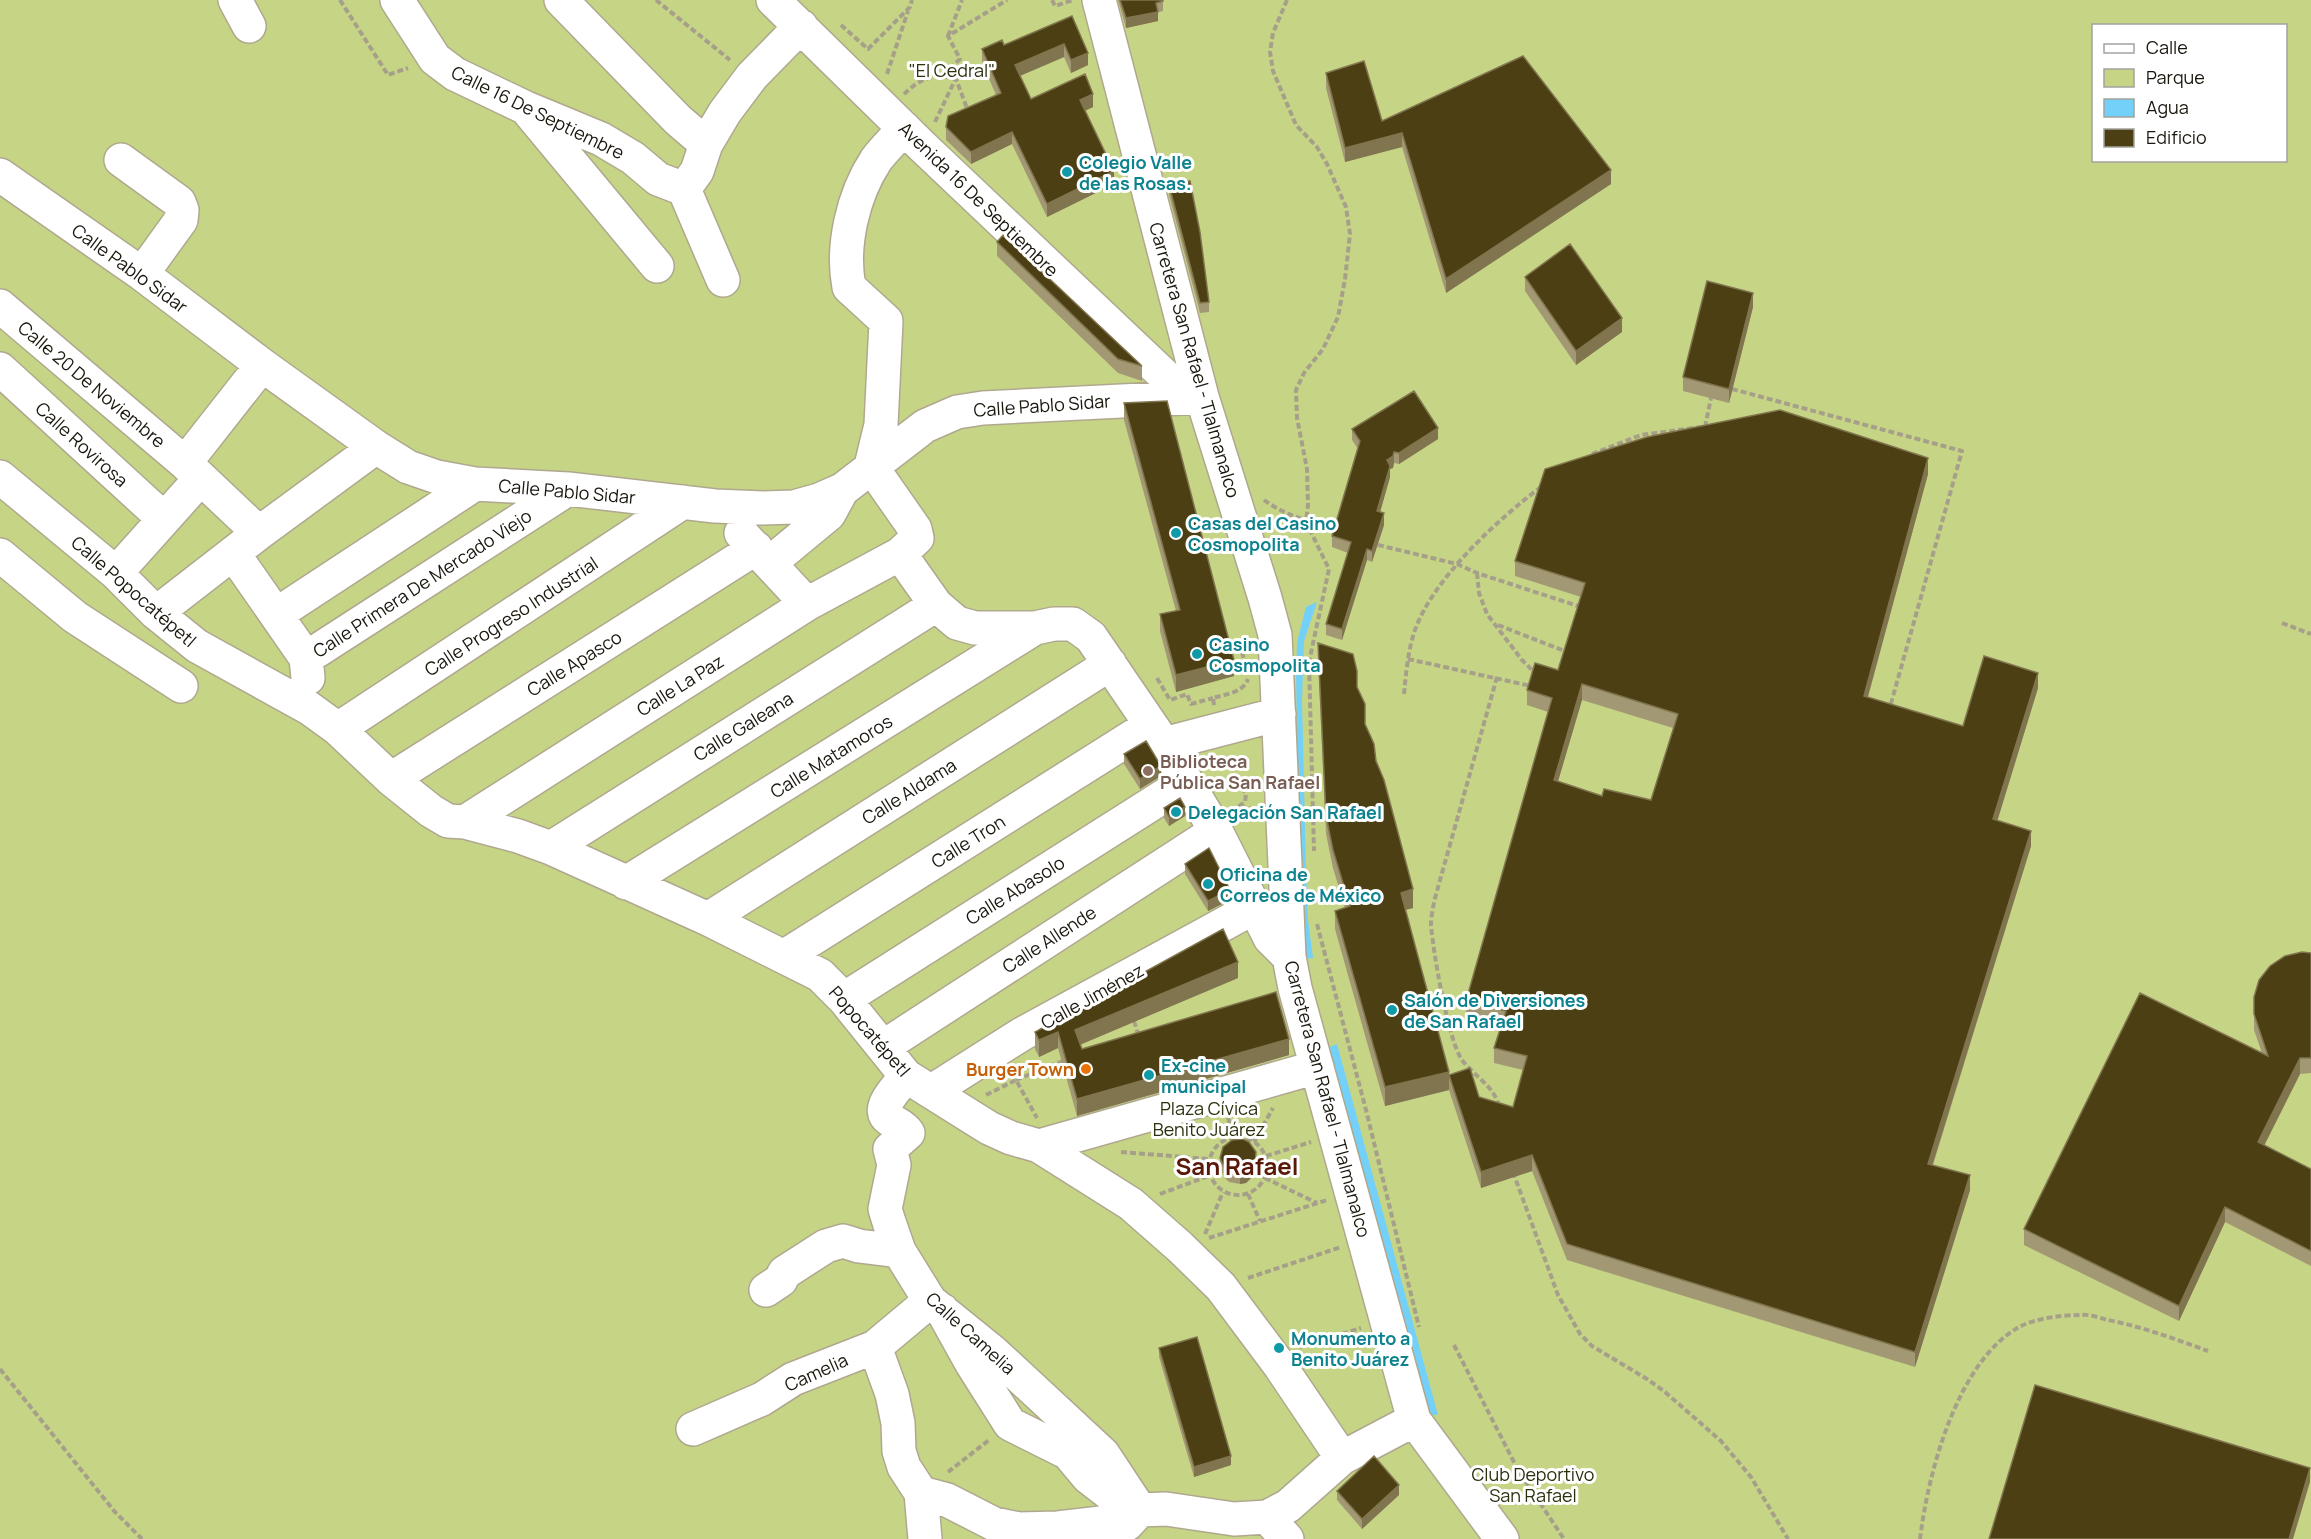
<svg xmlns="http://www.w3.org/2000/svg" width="2311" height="1539" font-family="Manrope,sans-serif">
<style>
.green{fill:#c6d486;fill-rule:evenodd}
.water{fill:#73d0f9}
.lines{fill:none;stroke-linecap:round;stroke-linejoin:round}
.minor-casing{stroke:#b0a88e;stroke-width:36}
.path{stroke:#a6a08a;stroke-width:4;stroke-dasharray:6 3;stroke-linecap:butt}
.minor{stroke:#fff;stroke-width:33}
.wall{fill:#a29874;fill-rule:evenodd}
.shaded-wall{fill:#80754e}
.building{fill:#4b3f13;stroke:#80754e;stroke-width:1.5;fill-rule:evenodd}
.culture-dot{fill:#0f9aa8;stroke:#fff;stroke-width:2}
.education-dot{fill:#8d6e63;stroke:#fff;stroke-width:2}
.food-dot{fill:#e8710a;stroke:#fff;stroke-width:2}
.labels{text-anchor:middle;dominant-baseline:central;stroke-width:6;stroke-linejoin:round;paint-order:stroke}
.park-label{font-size:18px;fill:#2b300d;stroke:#fff}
.street-label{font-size:18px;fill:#19160c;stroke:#fff}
.culture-label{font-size:18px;font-weight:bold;fill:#0d838f;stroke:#fff;text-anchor:start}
.education-label{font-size:18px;font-weight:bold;fill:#785e54;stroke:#fff;text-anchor:start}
.food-label{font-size:18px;font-weight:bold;fill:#c56008;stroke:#fff;text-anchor:end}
.district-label{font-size:24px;font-weight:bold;fill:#5a1808;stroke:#fff}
</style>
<rect width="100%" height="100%" fill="#faf2d6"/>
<path class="green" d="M0,0H2311V1539H0ZM2094,26H2286V160H2094Z"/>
<path class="water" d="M1317,602L1304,641L1302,700L1306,872L1308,920L1313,958L1305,959L1298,793L1296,676L1297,642L1306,607Z
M1337,1044L1438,1415H1430L1327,1048Z"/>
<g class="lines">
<defs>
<path id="minor" d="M235,0L249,26
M397,0L435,59L455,74L526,108L601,139L633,158L658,179L684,189
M561,0L678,120L706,144
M773,0L923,147L1186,396
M1099,0L1202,397L1265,598L1275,635L1289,957L1295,988L1414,1420L1502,1539
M529,112L657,266
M121,160L179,202L182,210L181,220L142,274
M0,175L142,274L262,365L376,447L408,467L437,477L475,484L568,489L715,506L763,508L794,507L819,500L842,490L925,426L957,412L983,408L1202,397
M684,189L697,171L706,144L725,112L752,76L801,26
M684,189L723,280
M0,306L185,463L259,533
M0,369L164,519
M185,463L262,365
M0,477L116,573L156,613L197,646L309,708L338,729L391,779L431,811L448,821L465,822L518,836L551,848L708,919L820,975L844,999L906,1076L989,1128L1011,1138L1039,1146L1131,1204L1180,1247L1221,1287L1280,1366L1342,1458
M741,533L807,604
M233,553L306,658L308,678
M900,554L936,605L957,623L975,628H1035L1054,624H1073L1091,637L1164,744L1216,831L1270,938L1289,957
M0,555L75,617L181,686
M771,562L829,514L842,490
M116,573L201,478
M156,613L259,533L376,447
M277,614L475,484
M306,658L568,489
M338,729L683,502
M1164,744L1279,714
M391,779L756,548
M465,822L807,604L900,554L917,538L915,529L871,466L881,425L886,321L849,287C841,246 853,195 876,160C884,149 895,139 904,128
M551,848L936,605
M626,883L1035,628
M708,919L1110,664
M785,956L1151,725
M844,999L1186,782
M883,1047L1216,831
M906,1076C899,1086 874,1109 889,1119C896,1124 904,1126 908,1133L890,1149L894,1165L885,1209L889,1222L899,1251L930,1301L993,1352L1103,1454L1136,1504
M932,1091L1022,1034L1255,907
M1039,1146L1317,1067
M766,1290L781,1280L784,1273L826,1246L843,1241L859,1246L899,1251
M942,1310L972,1364L1010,1424L1068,1453L1088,1477L1110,1494L1140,1510L1166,1509L1234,1519L1267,1517L1288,1506L1342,1458L1414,1420
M875,1347L892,1394L898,1423L899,1451L904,1467L921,1493L925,1539
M693,1429L762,1399L793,1379L875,1347L930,1301
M921,1493L947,1500L994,1524L1019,1529L1058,1528L1101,1523L1127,1524L1140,1510
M1267,1517L1287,1539"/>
</defs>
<use href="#minor" class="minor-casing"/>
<path class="path" d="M340,0L388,75L408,68
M656,0L730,60
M1052,0L1055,6L1073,0
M1287,0L1273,33L1270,52L1273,71L1296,125L1317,147L1327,164L1346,207L1350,234L1345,279L1338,317L1323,349L1304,373L1296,390L1297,418L1307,469L1308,505L1306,522L1329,569L1309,662L1314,851
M841,25L868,49L910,7L912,0
M948,36L962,0
M887,74L908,11
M943,75L960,59L948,36L1007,0
M904,94C921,78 934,73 956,79L968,111
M935,122L955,80
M1732,389L1962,451L1890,707
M1705,427L1711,398
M1592,454L1641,435L1701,427
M1264,500C1286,516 1311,522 1337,529
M1378,545L1457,564L1477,573L1581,607
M1477,573L1479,593L1487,614L1522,660L1535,673
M2282,623L2311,634
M1498,625L1567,652
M1242,652L1247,671
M1408,659L1531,686
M1497,677L1435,898C1433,907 1431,917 1431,925C1433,951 1448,1040 1462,1060C1473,1075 1494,1086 1499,1106
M1157,678L1170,700L1187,694L1191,704L1213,698
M1404,694C1406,673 1408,650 1415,630C1433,579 1498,519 1541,487
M1214,705L1213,698C1226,694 1243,693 1248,679
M1233,785L1240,786L1246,794L1245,802L1235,809
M1240,807L1257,809
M1317,924L1366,1110L1419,1327
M1134,1021L1138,1034L1134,1035
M1016,1080L1065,1060
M986,1095L1016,1080L1037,1118
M1228,1118L1234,1137
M1209 1166a29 29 0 1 1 58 0a29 29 0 1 1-58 0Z
M1254,1142L1273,1108
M1121,1152L1209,1159
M1266,1156L1311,1142
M1513,1172L1558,1295L1580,1334L1592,1346L1647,1379L1665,1392L1721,1441L1751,1477L1788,1539
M1265,1178L1317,1203
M1160,1194L1211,1175
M1248,1194L1260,1221
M1205,1234L1223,1192
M1209,1238L1327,1200
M1248,1278L1341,1247
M1454,1345L1518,1470L1564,1539
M1299,1347L1361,1328
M0,1369L115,1512L142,1539
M948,1472L989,1440
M1920,1539C1928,1473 1957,1362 2019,1327C2036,1318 2062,1315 2081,1315C2090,1314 2100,1318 2108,1320C2143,1327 2175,1339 2208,1351"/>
<use href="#minor" class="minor"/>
</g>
<path class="wall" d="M1118,0H1163V11L1158,12V21L1126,28Z
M1072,16L1088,65L1071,73L1064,57L1020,76L1031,99L1093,107L1085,111L1114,184L1047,217L1012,144L971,164L946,140V127L996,95L982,62V49L1004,45Z
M1326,73L1382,121L1611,184L1446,293L1402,147L1345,162L1326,88Z
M1169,185L1209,302V312L1200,313L1169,195Z
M997,242L1142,366V381L1118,373L997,256Z
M1525,277L1622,332L1576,365L1525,291Z
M1753,307L1729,403L1683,391V377Z
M1124,403L1234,676L1176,692L1160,631V614L1176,611L1124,420Z
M1352,429L1438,439L1399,464L1394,463L1393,468L1390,469V477L1380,512L1384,525L1372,562L1367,560L1342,640L1326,635V624L1348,553L1332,547V536L1358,449L1352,440Z
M1928,474L1868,697L1963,726L2038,688L1997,821L2031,846L1933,1165L1970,1190L1915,1367L1567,1260L1532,1171L1481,1188L1449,1090L1385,1106L1335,929V911L1345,908L1333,868L1326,834L1318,661V643L1357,688L1365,724L1376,761L1413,908L1405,910L1449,1075L1479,1097L1513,1107L1523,1070L1494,1063V1048L1502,1025L1466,1016V1001L1548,712L1527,705V690L1558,670L1581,597L1515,576V561ZM1582,700L1673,728L1651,800L1602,796L1558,781Z
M1124,754L1161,776L1140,789L1124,764Z
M1164,808L1185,816L1169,826L1164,818Z
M1185,864L1230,900L1208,911L1185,874Z
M2311,953V1073L2300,1074L2264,1145L2311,1169V1266L2225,1222L2179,1321L2024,1245V1229L2262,1053L2254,1030V997Z
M1238,978L1080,1044L1082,1049L1289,1055L1077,1116L1058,1048L1039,1057L1035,1049V1032Z
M1220,1158L1256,1162L1255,1174L1246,1183L1240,1184L1229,1182L1225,1178L1220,1168Z
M1159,1348L1231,1465L1194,1477L1159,1357Z
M1337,1491L1399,1495L1362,1529L1337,1500Z"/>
<path class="shaded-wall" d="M1158,12V21L1126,28V18Z
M1064,44V57L1015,78V65Z
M1088,53V65L1071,73V60Z
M1093,94V107L1080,113V100Z
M1012,132V144L971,164V152Z
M1402,133V147L1345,162V148Z
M1611,170V184L1446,293V279Z
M1114,171V184L1047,217V204Z
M1753,293V307L1729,403V389Z
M1622,318V332L1576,365V351Z
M1438,428V439L1399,464V453Z
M1394,452V463L1393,468L1390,469V477L1377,523V511L1387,460Z
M1928,458V474L1864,711V696Z
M1384,513V525L1372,562V551Z
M1367,549V560L1342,640V629Z
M1234,660V676L1176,692V675Z
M2038,673V688L1993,835V819Z
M1582,684V700L1554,795V780Z
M1161,766V776L1140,789V779Z
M1185,807V816L1169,826V817Z
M2031,831V846L1928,1179V1164Z
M1413,889V908L1401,911V893Z
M1230,890V900L1208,911V901Z
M1238,962V978L1075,1047V1030Z
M1058,1032V1048L1039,1057V1040Z
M1289,1039V1055L1077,1116V1099Z
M2300,1058V1074L2258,1158V1142Z
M1449,1072V1090L1385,1106V1087Z
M1256,1152L1255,1174L1246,1183L1240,1184V1175Z
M1532,1155V1171L1481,1188V1172Z
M1970,1175V1190L1915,1367V1352Z
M2225,1207V1222L2179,1321V1306Z
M1231,1456V1465L1194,1477V1467Z
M2310,1468V1482L2293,1539H2289Z
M1399,1485V1495L1362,1529V1519Z"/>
<path class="building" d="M1120,0H1163V1L1156,3L1158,12L1126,18Z
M1072,16L1088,53L1071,60L1064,44L1015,65L1031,99L1085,74L1093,94L1080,100L1114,171L1047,204L1012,132L971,152L946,127L948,116L1001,93L982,49L1002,40L1004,45Z
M1523,56L1611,170L1446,279L1402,133L1345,148L1326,73L1364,61L1382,121Z
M1190,181L1200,232L1209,302L1200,303L1169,185Z
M1003,235L1142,366L1118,359L997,242Z
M1570,244L1622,318L1576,351L1525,277Z
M1707,281L1753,293L1729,389L1683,377Z
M1414,391L1438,428L1399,453L1394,452L1393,456L1387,460L1390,466L1377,511L1384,513L1372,551L1367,549L1342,629L1326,624L1351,542L1332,536L1360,441L1352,429Z
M1167,401L1234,660L1176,675L1160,614L1180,610L1124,403Z
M1780,410L1928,458L1864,696L1963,726L1984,656L2038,673L1993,819L2031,831L1928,1164L1970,1175L1915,1352L1567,1244L1532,1155L1481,1172L1449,1075L1470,1068L1479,1097L1513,1107L1527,1056L1494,1048L1506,1011L1466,1001L1552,698L1527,690L1535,663L1558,670L1585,583L1515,561L1545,469L1647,437ZM1582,684L1678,714L1651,800L1604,789L1602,796L1554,780Z
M1318,643L1353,654L1357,671V687L1365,704V724L1374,744L1376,761L1384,780L1413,889L1401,893L1449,1072L1385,1087L1335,911L1350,906L1333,850L1326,816Z
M1146,741L1161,766L1140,779L1124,754Z
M1180,798L1185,807L1169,817L1164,808Z
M1209,848L1230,890L1208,901L1185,864Z
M1223,929L1238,962L1075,1030L1082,1049L1276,992L1289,1039L1077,1099L1058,1032L1039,1040L1035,1032Z
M2302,952L2311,953V1058H2300L2258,1142L2311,1169V1251L2225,1207L2179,1306L2024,1229L2140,993L2268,1056L2254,1014V997L2259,980L2270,966L2285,956Z
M1243,1139L1249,1142L1256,1152L1255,1164L1246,1173L1240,1175L1229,1172L1225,1169L1220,1158L1223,1147L1232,1140Z
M1197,1337L1231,1456L1194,1467L1159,1348Z
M2035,1385L2310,1468L2289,1539H1989Z
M1374,1456L1399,1485L1362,1519L1337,1491Z"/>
<g class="culture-dot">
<circle cx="1067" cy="172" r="6"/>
<circle cx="1176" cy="533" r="6"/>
<circle cx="1197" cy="654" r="6"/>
<circle cx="1176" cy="812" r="6"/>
<circle cx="1208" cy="884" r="6"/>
<circle cx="1392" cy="1010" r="6"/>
<circle cx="1149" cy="1075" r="6"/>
<circle cx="1279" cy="1348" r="6"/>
</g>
<circle class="education-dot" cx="1148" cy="771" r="6"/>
<circle class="food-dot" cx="1086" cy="1069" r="6"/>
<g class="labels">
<g class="park-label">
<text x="952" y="70">"El Cedral"</text>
<text x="1209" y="1108">Plaza Cívica<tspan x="1209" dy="21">Benito Juárez</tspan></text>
<text x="1533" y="1474">Club Deportivo<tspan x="1533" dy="21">San Rafael</tspan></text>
</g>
<g class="street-label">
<text transform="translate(538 112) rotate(26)">Calle 16 De Septiembre</text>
<text transform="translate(979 199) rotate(44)">Avenida 16 De Septiembre</text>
<text transform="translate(130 268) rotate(36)">Calle Pablo Sidar</text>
<text transform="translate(1195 360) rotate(74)">Carretera San Rafael - Tlalmanalco</text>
<text transform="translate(92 384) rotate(40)">Calle 20 De Noviembre</text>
<text transform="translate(1042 405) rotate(-4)">Calle Pablo Sidar</text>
<text transform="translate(82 444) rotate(42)">Calle Rovirosa</text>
<text transform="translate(567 491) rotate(5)">Calle Pablo Sidar</text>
<text transform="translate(422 583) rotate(-33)">Calle Primera De Mercado Viejo</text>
<text transform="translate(134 591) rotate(41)">Calle Popocatépetl</text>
<text transform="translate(511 616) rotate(-33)">Calle Progreso Industrial</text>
<text transform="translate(574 663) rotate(-32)">Calle Apasco</text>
<text transform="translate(680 685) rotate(-32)">Calle La Paz</text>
<text transform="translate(743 726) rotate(-32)">Calle Galeana</text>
<text transform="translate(831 756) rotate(-32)">Calle Matamoros</text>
<text transform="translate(909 791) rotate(-32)">Calle Aldama</text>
<text transform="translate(968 841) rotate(-32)">Calle Tron</text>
<text transform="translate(1015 890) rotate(-32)">Calle Abasolo</text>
<text transform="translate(1049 939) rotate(-33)">Calle Allende</text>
<text transform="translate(1092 996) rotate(-29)">Calle Jiménez</text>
<text transform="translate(870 1031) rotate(49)">Popocatépetl</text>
<text transform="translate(1328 1099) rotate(75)">Carretera San Rafael - Tlalmanalco</text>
<text transform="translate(971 1333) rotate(42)">Calle Camelia</text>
<text transform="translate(816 1372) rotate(-24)">Camelia</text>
</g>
<g class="culture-label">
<text x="1079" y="162">Colegio Valle<tspan x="1079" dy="21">de las Rosas.</tspan></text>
<text x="1188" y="523">Casas del Casino<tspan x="1188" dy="21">Cosmopolita</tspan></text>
<text x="1209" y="644">Casino<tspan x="1209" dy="21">Cosmopolita</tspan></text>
<text x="1188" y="812">Delegación San Rafael</text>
<text x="1220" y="874">Oficina de<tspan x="1220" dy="21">Correos de México</tspan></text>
<text x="1404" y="1000">Salón de Diversiones<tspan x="1404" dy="21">de San Rafael</tspan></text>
<text x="1161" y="1065">Ex-cine<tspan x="1161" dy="21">municipal</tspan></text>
<text x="1291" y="1338">Monumento a<tspan x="1291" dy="21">Benito Juárez</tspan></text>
</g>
<g class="education-label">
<text x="1160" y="761">Biblioteca<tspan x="1160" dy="21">Pública San Rafael</tspan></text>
</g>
<g class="food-label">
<text x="1074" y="1069">Burger Town</text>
</g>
<g class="district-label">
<text x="1237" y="1165">San Rafael</text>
</g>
</g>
<rect x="2092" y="24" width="195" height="138" fill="#ffffff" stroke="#a3a29e" stroke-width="1.5"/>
<rect x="2104" y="44" width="30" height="9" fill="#ffffff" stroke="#a3a29e" stroke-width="1.5"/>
<text x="2146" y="54" font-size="18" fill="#19160c">Calle</text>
<rect x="2104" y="69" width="30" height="18" fill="#c6d486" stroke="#a3a29e" stroke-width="1.5"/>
<text x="2146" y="84" font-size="18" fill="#19160c">Parque</text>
<rect x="2104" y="99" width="30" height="18" fill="#73d0f9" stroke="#a3a29e" stroke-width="1.5"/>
<text x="2146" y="114" font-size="18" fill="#19160c">Agua</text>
<rect x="2104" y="129" width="30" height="18" fill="#4b3f13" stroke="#a3a29e" stroke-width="1.5"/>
<text x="2146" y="144" font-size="18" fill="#19160c">Edificio</text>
</svg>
